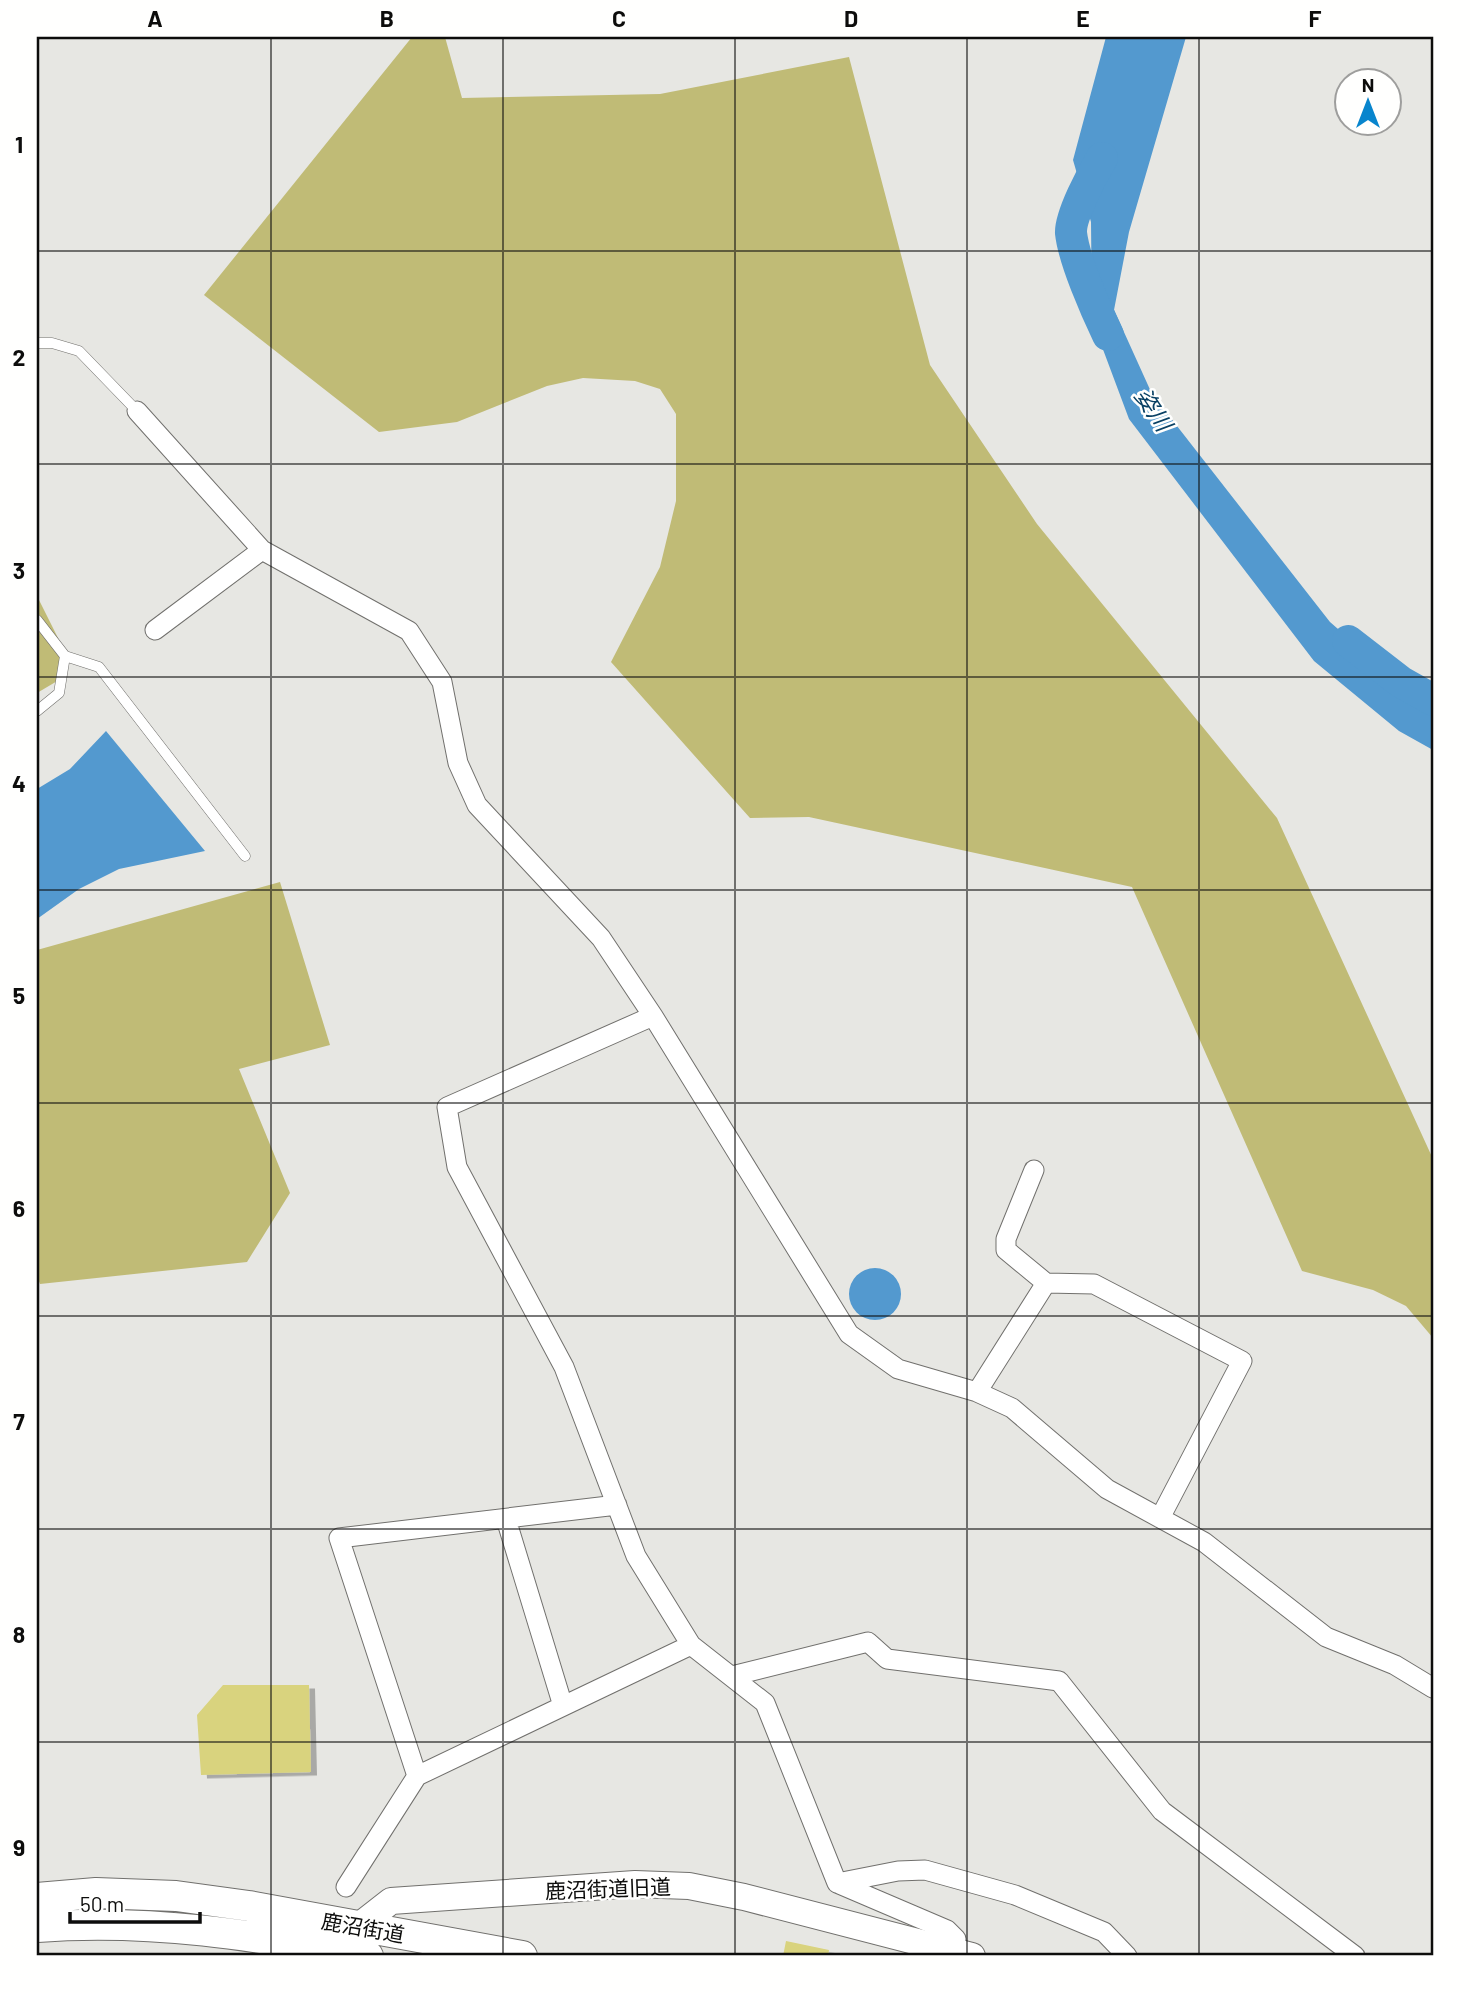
<svg xmlns="http://www.w3.org/2000/svg" width="1470" height="1993" font-family="Barlow,'Noto Sans JP',sans-serif">
<style>
.green{fill:#c0bb76}
.water{fill:#5399cf}
.lines{fill:none;stroke-linecap:round;stroke-linejoin:round}
.river{stroke:#5399cf;stroke-width:32}
.building{fill:#d9d37e;filter:url(#shadow)}
.lane-casing{stroke:#71706d;stroke-width:11}
.street-casing{stroke:#71706d;stroke-width:21}
.secondary-casing{stroke:#71706d;stroke-width:28}
.primary-casing{stroke:#71706d;stroke-width:32}
.lane{stroke:#fff;stroke-width:10}
.street{stroke:#fff;stroke-width:19}
.secondary{stroke:#fff;stroke-width:26}
.primary{stroke:#fff;stroke-width:30}
.grid{fill:none;stroke:#0d0d0c;stroke-width:2;stroke-opacity:0.55}
.labels{text-anchor:middle;dominant-baseline:central;stroke-width:5;stroke-linejoin:round;paint-order:stroke}
.street-label{font-size:21px;fill:#0d0d0c;stroke:#fffffe}
.water-label{font-size:23px;font-style:italic;fill:#084064;stroke:#fffffe}
.neatline{fill:none;stroke:#0d0d0c;stroke-width:2.5}
.grid-label{font-size:23px;text-anchor:middle;font-weight:bold;fill:#0d0d0c}
</style>
<defs>
<filter id="shadow"><feDropShadow dx="6" dy="3.5" stdDeviation="0" flood-color="#0004"/></filter>
</defs>
<rect width="100%" height="100%" fill="#e7e7e3"/>
<path class="green" d="M412,37H445L462,98L660,94L849,57L930,365L1037,524L1277,818L1433,1159V1338L1406,1306L1373,1290L1302,1271L1132,887L809,817L750,818L611,662L660,567L676,501V414L660,389L635,381L583,378L547,386L457,422L379,432L204,295Z
M37,596L68,658L64,677L37,693Z
M280,882L330,1045L239,1069L290,1193L247,1262L40,1284L37,1276V950Z"/>
<path class="water" d="M1106,37H1186L1129,232L1114,310L1152,394L1330,622L1416,697L1433,705V750L1399,731L1314,661L1129,419L1092,320L1091,222L1073,160Z
M106,731L205,851L119,869L79,889L37,919V789L70,769Z
M849 1294a26 26 0 1 1 52 0a26 26 0 1 1-52 0Z"/>
<g class="lines">
<path class="river" d="M1102,158C1093,173 1070,216 1071,233C1074,260 1096,310 1108,335
M1348,641L1401,682L1433,700"/>
</g>
<path class="building" d="M223,1685H309L311,1772L201,1775L197,1715Z
M786,1941L829,1950L828,1956H783Z"/>
<g class="lines">
<defs>
<path id="lane" d="M37,343H52L79,351L137,411
M37,620L65,656L59,693L37,711
M65,656L99,667L245,856"/>
<path id="street" d="M137,411L262,550L409,631L442,682L458,763L477,805L601,938L653,1016L849,1334L898,1369L977,1392L1012,1408L1107,1489L1204,1542L1326,1637L1395,1665L1433,1688
M155,630L262,550
M653,1016L447,1107L457,1167L564,1367L636,1556L691,1645L765,1703L837,1883L947,1930L956,1939L954,1951
M1046,1283L1094,1284L1242,1361L1160,1518
M977,1392L1046,1283L1006,1250V1239L1034,1170
M506,1519L563,1706
M732,1676L868,1642L887,1659L1059,1681L1162,1811L1355,1956
M417,1776L339,1538L617,1505
M837,1883L898,1871L925,1870L1015,1895L1104,1932L1127,1956
M346,1887L417,1776L691,1645"/>
<path id="secondary" d="M350,1938L359,1926L391,1901L635,1884L689,1886L744,1897L972,1956"/>
<path id="primary" d="M37,1898L96,1893L176,1896L249,1906L522,1956
M37,1927C150,1918 258,1936 368,1956"/>
</defs>
<use href="#lane" class="lane-casing"/>
<use href="#street" class="street-casing"/>
<use href="#secondary" class="secondary-casing"/>
<use href="#primary" class="primary-casing"/>
<use href="#lane" class="lane"/>
<use href="#street" class="street"/>
<use href="#secondary" class="secondary"/>
<use href="#primary" class="primary"/>
</g>
<path class="grid" d="M271,37V1956M503,37V1956M735,37V1956M967,37V1956M1199,37V1956M37,251H1433M37,464H1433M37,677H1433M37,890H1433M37,1103H1433M37,1316H1433M37,1529H1433M37,1742H1433"/>
<g class="labels">
<g class="street-label">
<text transform="translate(608 1888) rotate(-2)">鹿沼街道旧道</text>
<text transform="translate(363 1927) rotate(10)">鹿沼街道</text>
</g>
<g class="water-label">
<text transform="translate(1154 409) rotate(56)">姿川</text>
</g>
</g>
<rect width="1470" height="1993" fill="none" stroke="#fffffe" stroke-width="77"/>
<g transform="translate(1368 102)"><circle r="33" fill="#fffffe" stroke="#9e9e9d" stroke-width="2"/>
<path d="M0-5L12 26L0 18L-12 26Z" fill="#0885cd"/>
<text y="-10" font-size="19" font-weight="bold" text-anchor="middle" fill="#0d0d0c">N</text>
</g>
<path d="M70 1912v10h130v-10" fill="none" stroke="#0d0d0c" stroke-width="3.5"/>
<text x="80" y="1912" font-size="21" fill="#0d0d0c" stroke="#fffffe" stroke-width="5" paint-order="stroke">50 m</text>
<rect x="38" y="38" width="1394" height="1916" class="neatline"/>
<g class="grid-label">
<text x="155" y="27">A</text>
<text x="387" y="27">B</text>
<text x="619" y="27">C</text>
<text x="851" y="27">D</text>
<text x="1083" y="27">E</text>
<text x="1315" y="27">F</text>
<text x="19" y="153">1</text>
<text x="19" y="366">2</text>
<text x="19" y="579">3</text>
<text x="19" y="792">4</text>
<text x="19" y="1004">5</text>
<text x="19" y="1217">6</text>
<text x="19" y="1430">7</text>
<text x="19" y="1643">8</text>
<text x="19" y="1856">9</text>
</g>
</svg>
